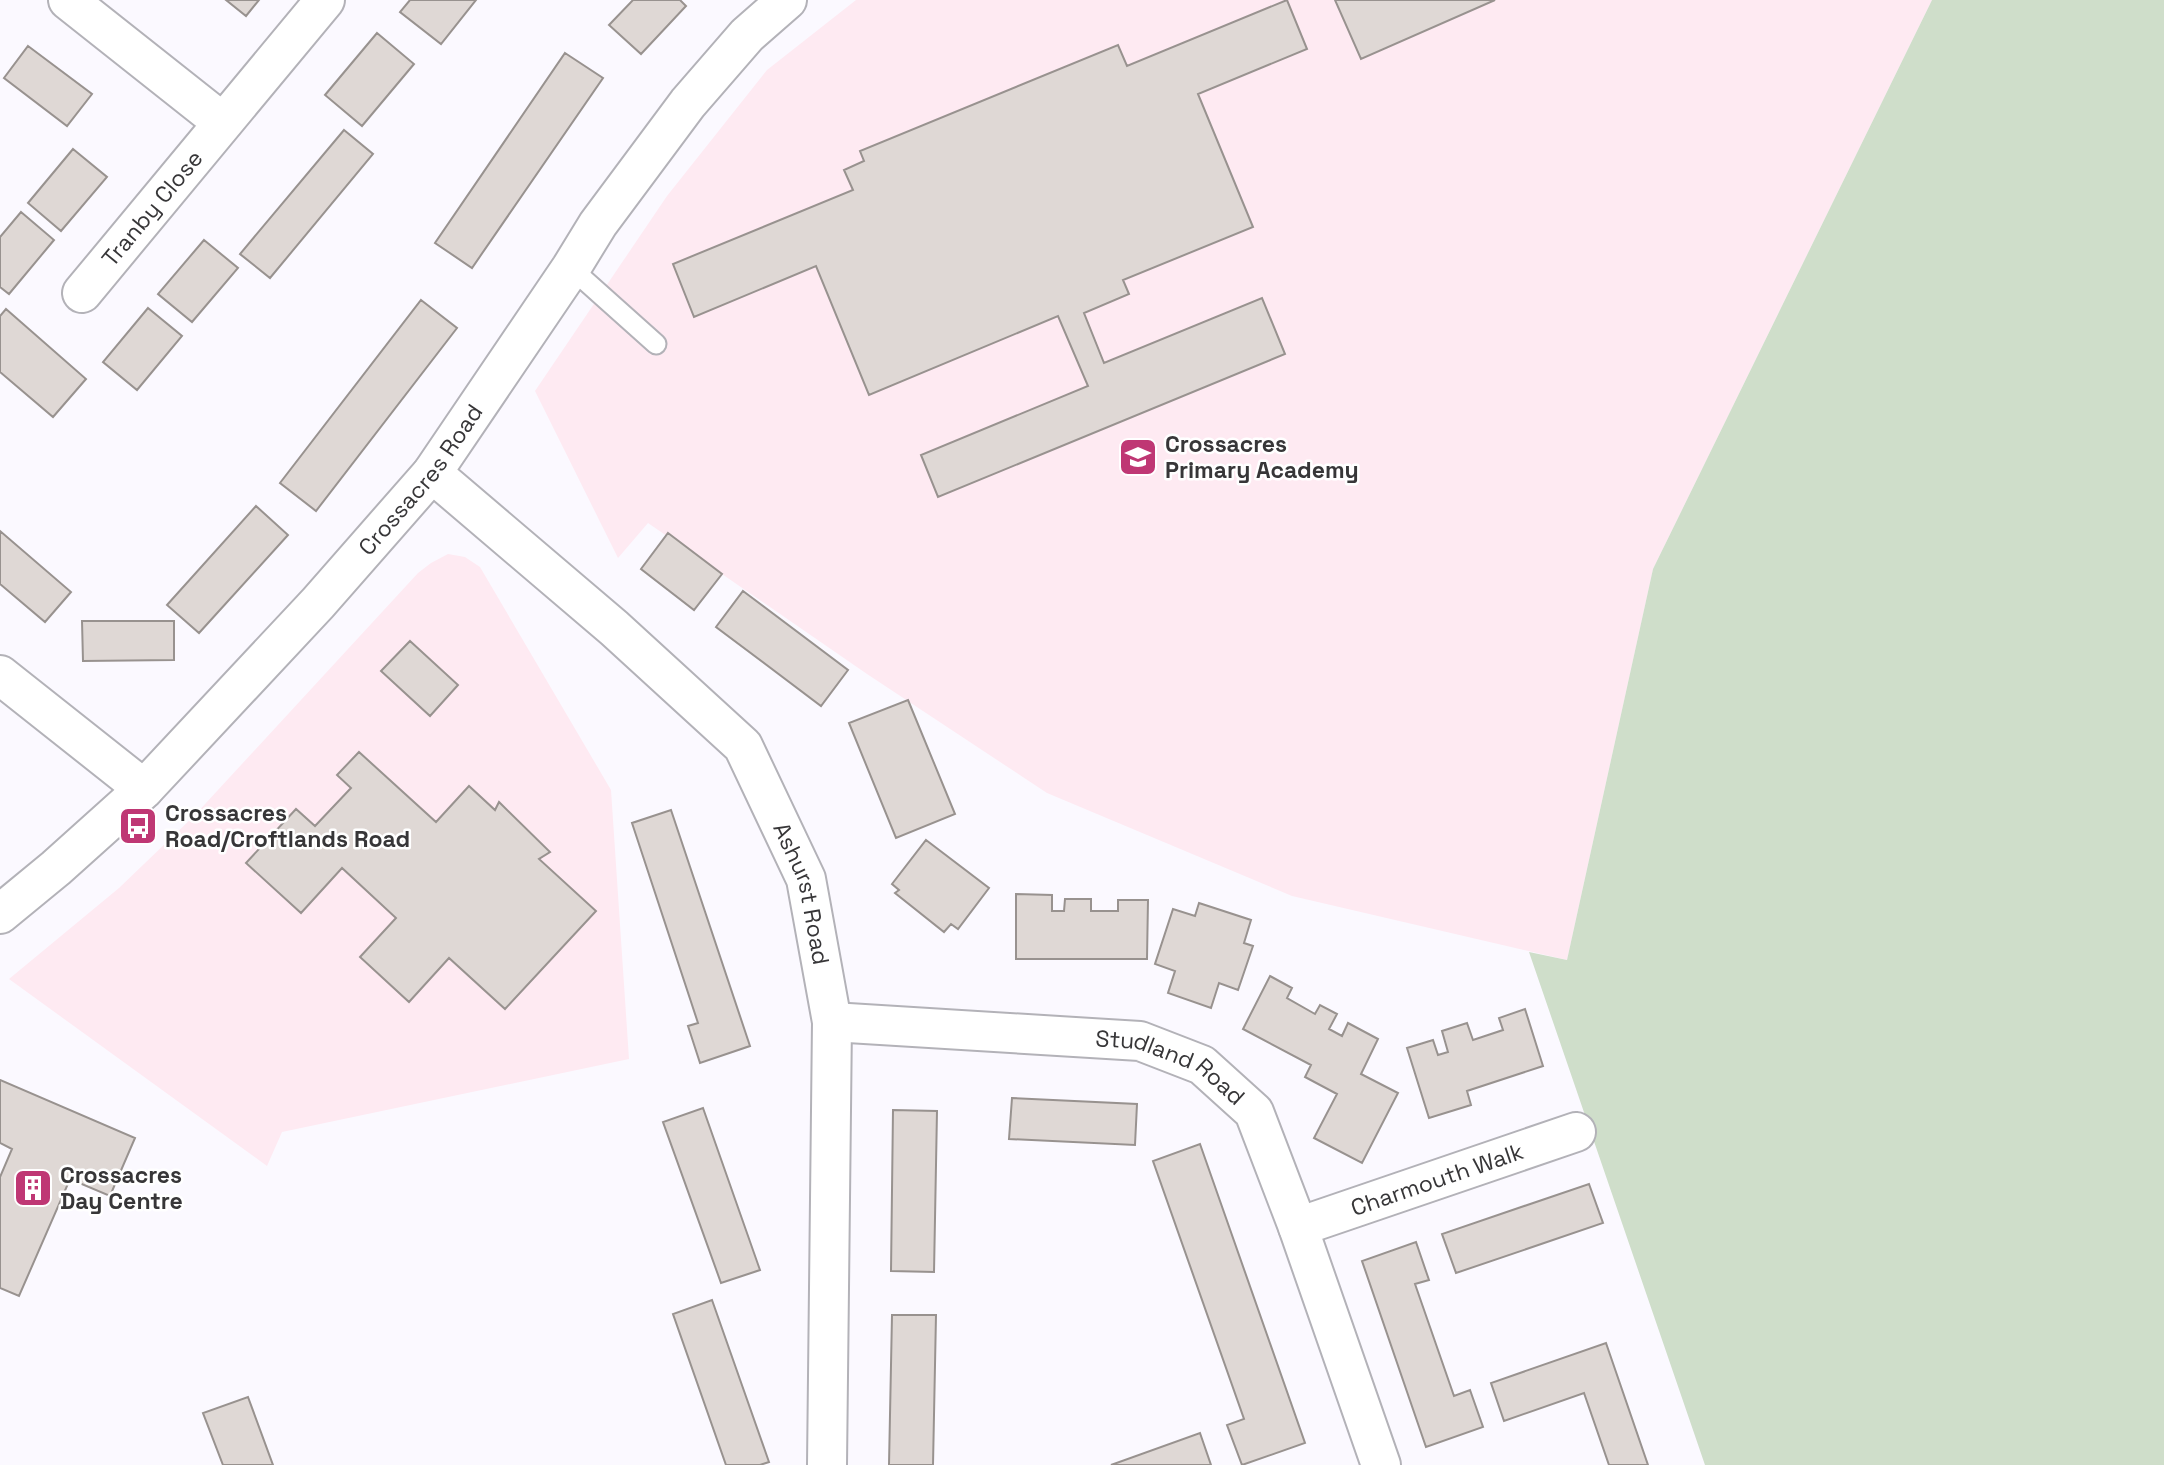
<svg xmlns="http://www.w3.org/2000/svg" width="2164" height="1465" font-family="'Space Grotesk',sans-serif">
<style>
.education{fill:#feeaf2}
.green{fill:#cfdeca}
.building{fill:#dfd8d5;stroke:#98928f;stroke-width:2}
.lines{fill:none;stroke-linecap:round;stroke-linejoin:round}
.lane-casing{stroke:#b3b2b8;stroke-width:23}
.street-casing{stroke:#b3b2b8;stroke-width:42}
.secondary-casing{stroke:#b3b2b8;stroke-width:42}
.lane{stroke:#fff;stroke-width:19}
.street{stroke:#fff;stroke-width:38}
.secondary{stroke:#fff;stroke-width:38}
.labels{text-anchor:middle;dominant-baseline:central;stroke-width:5;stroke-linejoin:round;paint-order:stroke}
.street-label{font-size:23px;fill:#373638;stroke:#fff}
.poi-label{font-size:23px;font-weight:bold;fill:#373638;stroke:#fff;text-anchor:start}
</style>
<rect width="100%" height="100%" fill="#fbf9ff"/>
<path class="education" d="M856,0H1932L1653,569L1567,960L1292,896L1047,793L867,674L648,523L618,558L535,391L667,196L767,70Z
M448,554L465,557L480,567L611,790L629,1059L282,1132L267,1166L9,979L119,888L194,816L418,573L431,563Z"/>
<path class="green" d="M1932,0H2164V1465H1705L1529,952L1567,960L1653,569Z"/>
<path class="building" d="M226,0H259L246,16Z
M410,0H476L441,44L400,12Z
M633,0H680L686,6L641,54L609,25Z
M1287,0L1307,49L1198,94L1253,227L1123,280L1129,294L1084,313L1104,363L1262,298L1285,354L938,497L921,455L1088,386L1058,316L869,395L816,266L694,317L673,264L853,190L844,170L864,161L860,151L1118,45L1127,66Z
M1335,0H1495L1361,59Z
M377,33L414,64L362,126L325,95Z
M28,46L92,94L67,126L4,78Z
M565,53L603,78L472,268L435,243Z
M344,130L373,154L270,278L240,254Z
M73,149L107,177L61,231L28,203Z
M21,212L54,240L9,294L0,287V237Z
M204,240L238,268L192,322L158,294Z
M421,300L457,328L316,511L280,483Z
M148,308L182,336L137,390L103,362Z
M6,309L86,379L53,417L0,372V316Z
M256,506L288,535L199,633L167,605Z
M0,531L71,592L45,622L0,584Z
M668,533L722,574L694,610L641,569Z
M743,591L848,670L821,706L716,627Z
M82,621H174V660L83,661Z
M410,641L458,685L430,716L381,671Z
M908,700L955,814L896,838L849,723Z
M359,752L436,822L469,786L495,810L499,802L550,852L539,859L596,911L505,1009L449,958L409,1002L360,957L396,918L342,868L301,913L246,863L296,809L315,826L351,788L337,775Z
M671,810L750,1046L700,1063L688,1026L698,1023L632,823Z
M926,840L989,888L958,929L951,924L944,932L895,893L899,890L892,884Z
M1016,894L1052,895V911H1064L1065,899H1091V911H1118V900H1148L1147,959H1016Z
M1199,903L1251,920L1244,943L1253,946L1238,990L1219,983L1211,1008L1168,993L1175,971L1155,964L1173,909L1195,916Z
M1270,976L1292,988L1287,998L1315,1014L1320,1005L1337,1014L1329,1029L1342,1036L1348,1023L1378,1039L1361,1074L1398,1093L1362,1163L1314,1138L1337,1094L1305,1077L1311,1065L1243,1029Z
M1525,1009L1543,1066L1467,1091L1471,1105L1429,1118L1407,1048L1433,1040L1438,1055L1448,1052L1442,1031L1467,1023L1473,1040L1503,1030L1499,1018Z
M0,1080L135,1138L110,1196L70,1179L19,1296L0,1288V1177L12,1149L0,1143Z
M1012,1098L1137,1104L1135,1145L1009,1139Z
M703,1108L760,1270L721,1283L663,1122Z
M893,1110L937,1111L934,1272L891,1271Z
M1200,1144L1305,1443L1242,1465L1227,1425L1244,1419L1153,1161Z
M1589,1184L1603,1223L1456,1273L1442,1234Z
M1416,1242L1429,1280L1415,1284L1454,1396L1470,1390L1483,1427L1426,1447L1362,1261Z
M712,1300L769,1462L760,1465H726L673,1314Z
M892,1315H936L933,1465H889Z
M1606,1343L1648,1465H1609L1584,1393L1504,1421L1491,1383Z
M248,1397L273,1465H223L203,1413Z
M1200,1433L1211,1465H1111Z"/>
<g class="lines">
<defs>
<path id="lane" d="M571,268L656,344"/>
<g id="street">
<path d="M68,0L222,122"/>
<path id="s1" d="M82,293L325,0"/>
<path id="s2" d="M432,473L614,628L743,746L806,879L832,1022L827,1465"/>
<path d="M0,675L144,789"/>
<path id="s3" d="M832,1022L1140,1041L1202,1065L1254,1112L1298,1227L1381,1465"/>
<path id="s4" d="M1298,1227L1576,1132"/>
</g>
<g id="secondary">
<path id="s5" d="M0,914L56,868L144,789L318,603L432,473L571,268L598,224L688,103L747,35L787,0"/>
</g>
</defs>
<use href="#lane" class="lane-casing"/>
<use href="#street" class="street-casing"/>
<use href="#secondary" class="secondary-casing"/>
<use href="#lane" class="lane"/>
<use href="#street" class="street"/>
<use href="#secondary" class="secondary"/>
</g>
<defs>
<symbol id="school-square" viewBox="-11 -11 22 22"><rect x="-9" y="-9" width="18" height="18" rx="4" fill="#bf3774" stroke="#fff"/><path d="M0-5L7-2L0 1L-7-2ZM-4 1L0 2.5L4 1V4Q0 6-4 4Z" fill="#fff"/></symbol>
<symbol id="bus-square" viewBox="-11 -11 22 22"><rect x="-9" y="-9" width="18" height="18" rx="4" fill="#bf3774" stroke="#fff"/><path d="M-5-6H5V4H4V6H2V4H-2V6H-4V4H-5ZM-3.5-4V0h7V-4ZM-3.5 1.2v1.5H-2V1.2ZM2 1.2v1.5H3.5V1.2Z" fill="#fff"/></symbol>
<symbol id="building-square" viewBox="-11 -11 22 22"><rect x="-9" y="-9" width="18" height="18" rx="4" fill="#bf3774" stroke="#fff"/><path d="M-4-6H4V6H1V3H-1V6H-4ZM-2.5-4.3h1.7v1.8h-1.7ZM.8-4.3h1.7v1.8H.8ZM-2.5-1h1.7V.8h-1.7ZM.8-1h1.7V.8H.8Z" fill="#fff"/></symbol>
</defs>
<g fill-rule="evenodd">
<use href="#school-square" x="1116" y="435" width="44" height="44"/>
<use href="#bus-square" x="116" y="804" width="44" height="44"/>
<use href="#building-square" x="11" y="1166" width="44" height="44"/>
</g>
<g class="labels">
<g class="street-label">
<text stroke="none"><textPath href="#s1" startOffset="110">Tranby Close</textPath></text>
<text stroke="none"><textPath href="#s5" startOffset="606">Crossacres Road</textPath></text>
<text stroke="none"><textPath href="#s2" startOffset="574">Ashurst Road</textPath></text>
<text stroke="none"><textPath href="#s3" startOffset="346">Studland Road</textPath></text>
<text stroke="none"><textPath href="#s4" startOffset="147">Charmouth Walk</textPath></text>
</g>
<g class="poi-label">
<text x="1165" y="444">Crossacres<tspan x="1165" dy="26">Primary Academy</tspan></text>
<text x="165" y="813">Crossacres<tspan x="165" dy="26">Road/Croftlands Road</tspan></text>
<text x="60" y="1175">Crossacres<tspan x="60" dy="26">Day Centre</tspan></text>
</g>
</g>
</svg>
